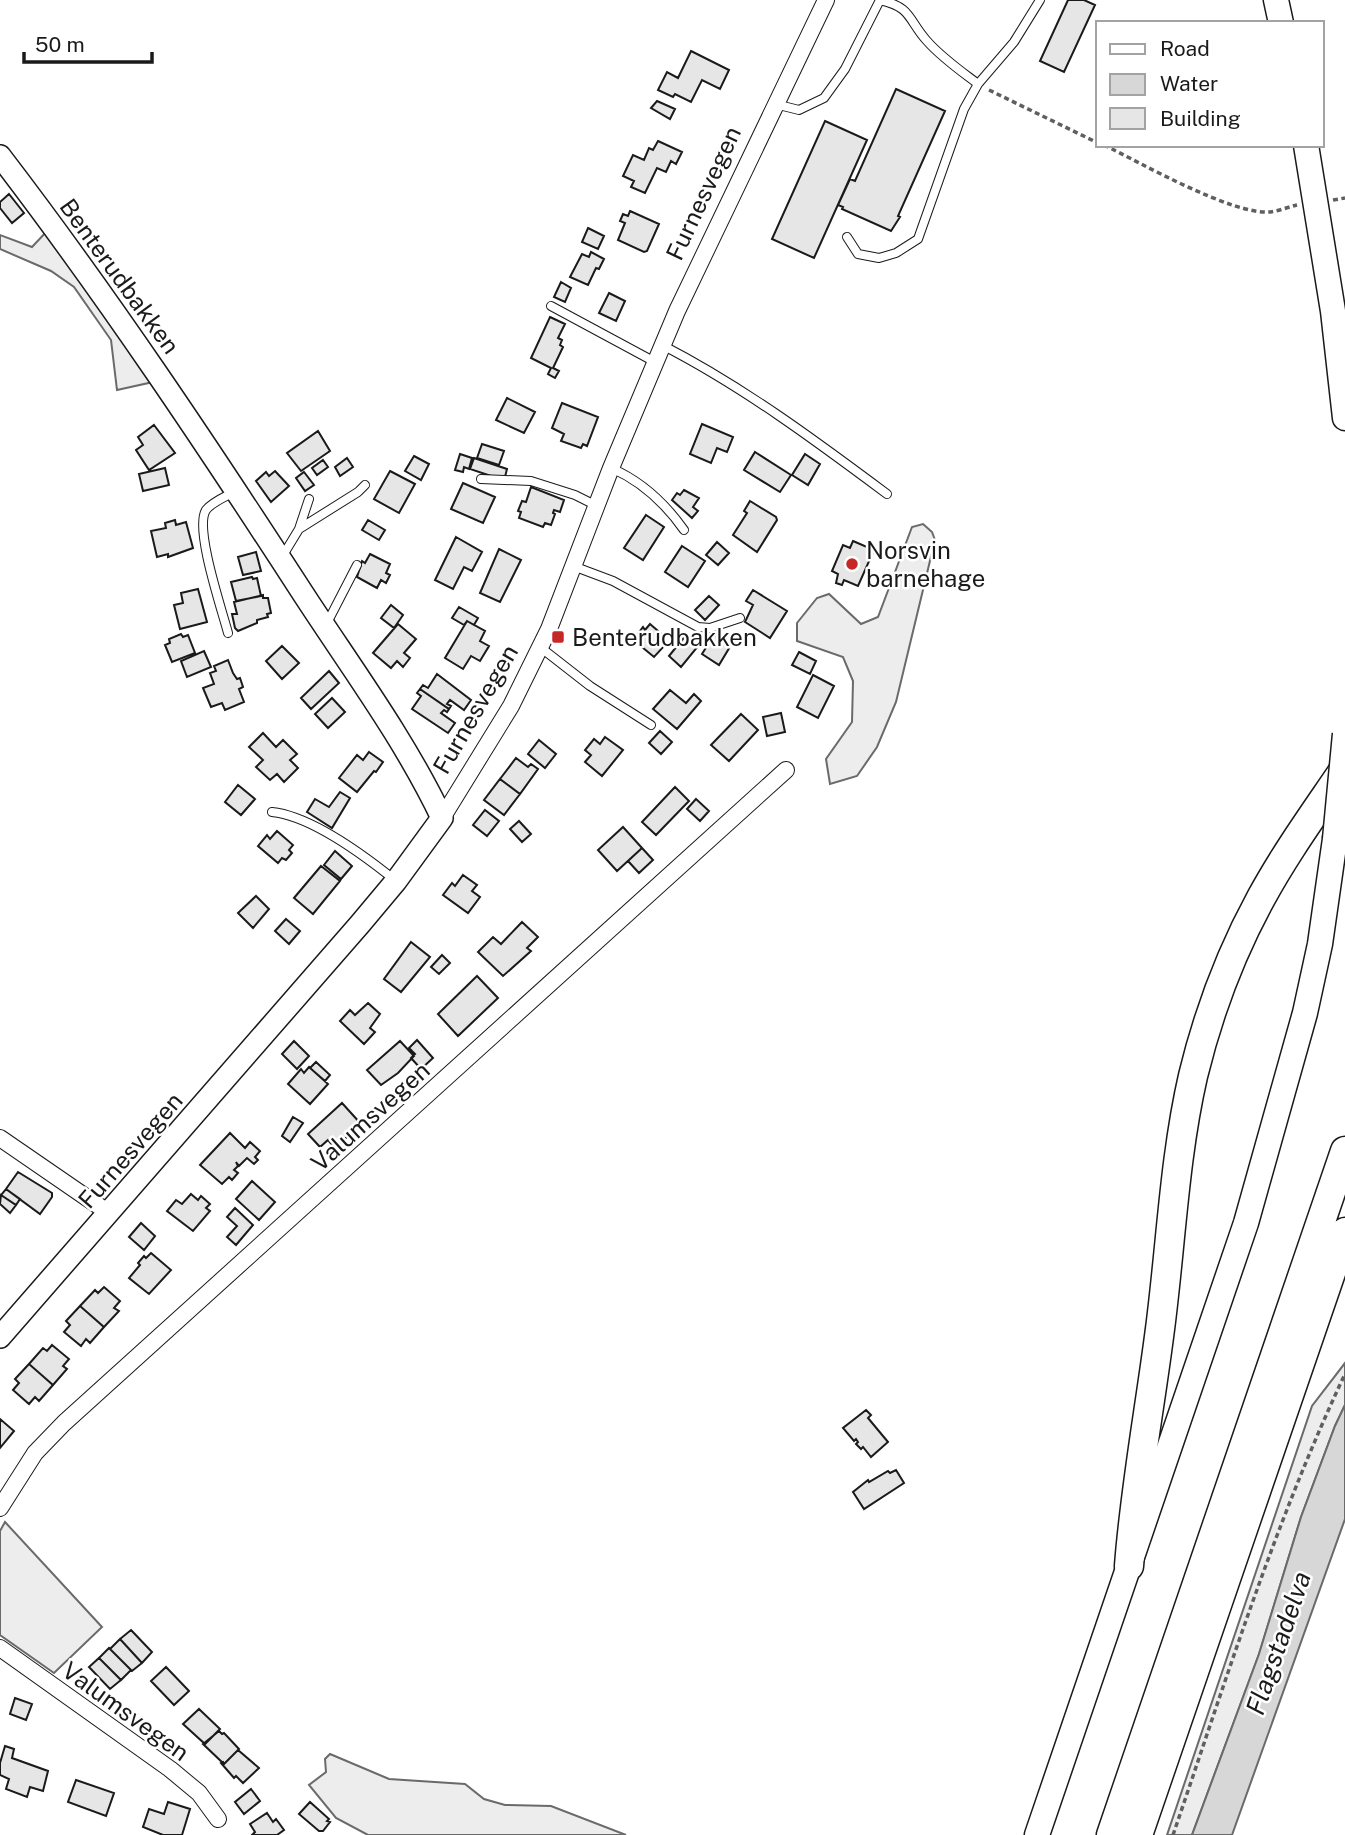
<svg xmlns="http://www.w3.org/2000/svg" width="1345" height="1835" font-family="'Public Sans',sans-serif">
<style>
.built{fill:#ededed;stroke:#6a6a6a;stroke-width:2}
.water{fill:#d7d7d7;stroke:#6a6a6a;stroke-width:2}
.building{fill:#e6e6e6;stroke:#1a1a1a;stroke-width:2}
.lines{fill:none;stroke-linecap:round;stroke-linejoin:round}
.lane-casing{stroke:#1a1a1a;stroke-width:10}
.street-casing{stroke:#1a1a1a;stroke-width:18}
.secondary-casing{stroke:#1a1a1a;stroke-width:24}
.primary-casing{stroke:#1a1a1a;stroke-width:27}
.highway-casing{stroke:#1a1a1a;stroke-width:31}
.path{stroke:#5f5f5f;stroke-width:3.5;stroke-dasharray:5 3.5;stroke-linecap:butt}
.lane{stroke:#fff;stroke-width:8}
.street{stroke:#fff;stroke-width:16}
.secondary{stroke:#fff;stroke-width:21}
.primary{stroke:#fff;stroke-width:24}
.highway{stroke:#fff;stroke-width:28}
.primary-bridge-casing{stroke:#1a1a1a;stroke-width:27;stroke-linecap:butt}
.primary-bridge{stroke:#fff;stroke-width:24}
.poi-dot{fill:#c62828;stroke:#fff;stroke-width:2.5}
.labels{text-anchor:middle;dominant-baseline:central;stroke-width:5;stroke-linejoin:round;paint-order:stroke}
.street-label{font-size:24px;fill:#1a1a1a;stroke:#fff}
.poi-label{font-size:24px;fill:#1a1a1a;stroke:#fff;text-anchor:start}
.water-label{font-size:26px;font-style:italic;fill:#1a1a1a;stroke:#fff}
</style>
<rect width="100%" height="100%" fill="#fff"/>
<path class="built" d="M47,231L153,382L117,390L111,340L74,287L51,271L0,249V235L32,247Z
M923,524L932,532L935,540L896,702L877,747L857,776L830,784L826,759L852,722L853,681L843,657L797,641V623L817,598L829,594L861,624L878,617L912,527Z
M1345,1363V1405L1335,1426L1301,1517L1259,1654L1192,1835H1167L1312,1406Z
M5,1522L102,1627L54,1673L0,1635V1531Z
M330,1754L389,1779L465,1784L484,1799L505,1805L551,1806L626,1835H368L336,1818L309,1785L326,1772L325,1759Z"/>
<path class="water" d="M1345,1405V1519L1232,1835H1192L1259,1654L1301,1517L1335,1426Z"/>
<path class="building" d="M1068,0H1084L1095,5L1064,72L1040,61Z
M691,51L729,70L720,89L702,80L691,102L675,94L673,97L658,90L667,72L678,78Z
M896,89L945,111L898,216L900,217L891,231L842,209L843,207L838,205L850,179L855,181Z
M657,101L675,109L670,119L651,108Z
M825,121L867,140L814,258L772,239Z
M658,141L682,152L676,164L671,161L666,172L657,168L645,193L631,187L634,181L623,176L633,155L644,160L649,148L653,150Z
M9,194L24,213L12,223L0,208V202Z
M630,211L659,224L647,251L644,252L618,240L625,223L620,221L623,214L628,216Z
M588,228L604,236L598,249L582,242Z
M591,252L604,259L599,269L596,268L588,285L570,277L582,254L589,257Z
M561,282L571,288L565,302L554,297Z
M609,293L625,301L616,321L599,313Z
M550,317L565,324L558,338L562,340L560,345L563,347L553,368L559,371L555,378L548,374L551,368L531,358Z
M507,398L535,412L524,433L496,420Z
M562,403L598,417L587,446L583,444L581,448L561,441L564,434L552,428Z
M702,424L733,437L727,452L717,448L711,463L690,454Z
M154,425L175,453L149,470L136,450L143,445L138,437Z
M318,431L330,451L301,471L287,453Z
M482,444L504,451L499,465L477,458Z
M755,452L791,475L780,492L744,470Z
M460,454L472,458L469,469L464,467L463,472L455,470Z
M805,454L820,464L808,485L792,475Z
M414,456L429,464L421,480L405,471Z
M347,458L353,467L340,476L335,467Z
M474,458L507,469L505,477L491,476L470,469Z
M323,460L328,467L317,475L312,468Z
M165,468L169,485L143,491L139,474Z
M275,471L289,486L271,502L256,481L266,472L269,476Z
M390,471L415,484L399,513L374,499Z
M304,472L314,485L305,491L296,478Z
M463,483L495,497L483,523L451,509Z
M531,487L564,500L560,512L554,510L553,513L555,514L551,525L545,523L543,527L519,518L521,512L518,511L522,501L526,502Z
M684,490L699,498L693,507L698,511L692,518L672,500L677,493L680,495Z
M750,501L776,517L777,520L757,552L733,535L747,513L744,511Z
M646,515L664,527L643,560L624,548Z
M175,520L176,525L186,522L193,548L168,557V554L157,557L151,531L166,528L165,523Z
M368,520L385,530L379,540L362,530Z
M456,537L482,552L472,571L464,567L453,589L435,580Z
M853,541L874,550L858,586L844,580L842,585L836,583L838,574L832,571L843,545L850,548Z
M717,542L729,553L718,565L706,555Z
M682,546L705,561L688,587L665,572Z
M499,549L521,560L500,602L480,593Z
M256,552L261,571L243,575L238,557Z
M370,554L390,564L386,573L390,575L386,583L381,580L377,588L357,577L362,561L365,563Z
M252,577L253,579L257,578L261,596L236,601L231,582Z
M198,589L207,622L180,629L174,605L183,603L181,593Z
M753,590L787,611L770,638L745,622L753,605L746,601Z
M263,595V598H268L271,613L267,614L268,617L257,620V623L238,631L235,628L232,614H237L234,602Z
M709,596L719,605L705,620L695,610Z
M391,605L403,615L394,628L381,618Z
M459,607L478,618L474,625L467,621L464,625L452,618Z
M467,621L485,631L480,641L489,646L480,661L471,656L463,669L445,658Z
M398,624L416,639L404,653L410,658L403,667L397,661L391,668L373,653Z
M650,624L665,637L663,640L667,643L654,657L636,642L640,637L637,635L643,627L645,630Z
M181,634L183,637L188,635L195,653L172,662L165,645L170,643L169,639Z
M686,635L699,645L681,667L669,656Z
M714,635L731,645L719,665L702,654Z
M282,646L299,663L282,679L266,661Z
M204,651L211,667L187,677L181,661Z
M799,652L816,661L810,674L792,665Z
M228,660L233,673L237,679L240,678L243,687L239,689L244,702L225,710L222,703L211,707L203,688L214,684L210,673L216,671L214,666Z
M329,671L339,683L311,709L301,698Z
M437,674L471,700L464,710L450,700L447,704L451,706L449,709L420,689L423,685L428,688Z
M813,675L834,686L818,718L797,707Z
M420,689L449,709L447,712L444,710L441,713L455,723L448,733L412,709L421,696L417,693Z
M670,690L686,703L694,694L701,701L677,729L653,709Z
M332,698L345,712L328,728L315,714Z
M781,713L785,732L767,736L763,717Z
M741,714L758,730L729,761L711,745Z
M660,731L672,742L661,754L649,743Z
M263,733L276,747L283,740L297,754L290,760L298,768L284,782L277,774L270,780L256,767L263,760L249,747Z
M605,737L623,750L602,776L585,762L591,755L585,750L594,739L600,744Z
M539,740L556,754L545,768L528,754Z
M369,752L383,762L376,772L374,771L357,792L339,778L357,755L363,760Z
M516,758L528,767L531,764L538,769L520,794L500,779Z
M500,779L520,794L504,815L484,800Z
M238,785L255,799L241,815L225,802Z
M675,787L689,801L656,835L642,822Z
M340,792L350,798L332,828L307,812L315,799L329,807Z
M696,799L709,811L700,821L687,809Z
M485,810L499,821L487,836L473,825Z
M519,821L531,834L522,842L510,829Z
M623,827L642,848L617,871L598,850Z
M277,831L293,845L289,850L292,853L286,860L282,858L278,863L258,846L267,835L270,839Z
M642,848L653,860L639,873L628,861Z
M335,851L352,866L341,879L324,865Z
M321,866L340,881L313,914L294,898Z
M463,875L477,885L472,891L480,897L468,913L443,895L452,883L455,886Z
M256,896L269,909L253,928L238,913Z
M286,919L300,931L289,944L275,931Z
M522,922L538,937L527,948L531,951L503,976L478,952L493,937L501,944Z
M411,942L430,957L401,992L384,979Z
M442,955L450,963L439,974L431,967Z
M477,976L498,998L458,1036L438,1014Z
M368,1003L380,1014L370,1028L375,1032L364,1044L340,1021L350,1010L355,1015Z
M417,1040L433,1058L421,1069L411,1058L415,1054L409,1048Z
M294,1041L309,1056L297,1069L282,1054Z
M400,1041L414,1056L398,1073L381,1085L367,1070Z
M316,1062L330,1075L325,1081L310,1068Z
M309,1067L328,1084L310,1104L288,1084L301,1069L304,1073Z
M342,1103L361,1124L335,1148L328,1140L320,1147L308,1134Z
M293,1117L303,1123L290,1142L282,1136Z
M230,1133L245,1148L250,1142L260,1151L255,1157L258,1160L254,1164L247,1158L239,1166L236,1162L238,1166L234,1170L238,1173L232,1180L229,1177L222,1184L200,1165Z
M18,1172L52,1193V1197L40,1214L6,1189Z
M252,1181L275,1202L259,1220L236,1199Z
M6,1189L20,1199L16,1205L1,1195Z
M191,1194L198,1200L201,1196L210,1204L206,1208L210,1211L193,1231L167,1211L176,1200L182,1204Z
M1,1195L16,1205L10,1213L0,1204Z
M235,1208L253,1225L236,1245L227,1237L237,1226L227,1217Z
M141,1223L155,1236L144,1250L129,1237Z
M151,1253L171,1270L149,1294L129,1278L140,1265L138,1263L144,1256L146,1258Z
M104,1287L120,1301L114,1308L119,1311L104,1327L80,1306L95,1290L98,1293Z
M80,1306L104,1327L90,1343L86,1339L81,1346L64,1332L70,1325L66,1321Z
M52,1345L69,1359L63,1366L67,1369L53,1385L29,1364L43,1348L47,1351Z
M29,1364L53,1385L39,1401L35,1397L29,1404L13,1390L19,1383L15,1379Z
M866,1410L871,1415L868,1418L888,1442L871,1457L863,1447L861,1449L856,1444L858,1442L856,1439L854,1441L843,1428Z
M0,1419L14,1431L0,1448Z
M896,1470L904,1483L864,1509L853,1492L868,1480L869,1482L888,1471L890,1473Z
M131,1630L152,1652L142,1663L120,1639Z
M120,1639L142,1663L132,1671L110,1649Z
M109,1648L131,1670L121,1680L99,1658Z
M99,1658L121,1680L110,1689L89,1667Z
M166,1667L189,1691L174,1705L151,1681Z
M15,1698L32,1704L26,1720L10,1714Z
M199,1709L220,1729L205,1744L183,1724Z
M219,1731L222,1734L224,1733L239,1749L224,1764L203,1744Z
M5,1746L14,1749L12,1758L48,1771L43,1791L30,1787L27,1797L6,1789L9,1779L0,1775V1763Z
M238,1750L259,1768L243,1783L236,1776L234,1778L221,1763L223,1762L224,1764Z
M76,1780L114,1793L106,1816L68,1802Z
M251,1789L260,1801L244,1814L235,1802Z
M168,1802L190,1809L182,1835H163L143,1827L149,1809L164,1814Z
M310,1802L329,1819L327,1821L330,1822L323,1831H319L299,1814Z
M267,1813L273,1822L276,1819L284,1830L277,1835H252L255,1832L250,1824Z"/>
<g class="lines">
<defs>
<path id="lane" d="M880,0C912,7 908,20 927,41C942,58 961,71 978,84
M775,104L799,110L824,98L845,69L880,0
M847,237L858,254L879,258L896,253L918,239L964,109L978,84L1014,42L1040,0
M551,306L655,362
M662,345C742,386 816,441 887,494
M611,468C641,481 665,503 684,530
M481,479L531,481L575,495L597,506
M299,529L309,499
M282,557L299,529L358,492L365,485
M573,566L613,581L698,627L710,628L740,618
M326,625L357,565
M228,633C222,610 194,528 206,510C212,502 225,497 234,492
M540,647L590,686L651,725
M272,812C311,816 365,856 396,881"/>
<path id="street" d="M442,818L511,706L549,629L611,468L677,311L826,0
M0,1138L109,1213
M0,1508L35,1453L64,1423L786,770
M0,1648L170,1769L199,1793L218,1819"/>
<path id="secondary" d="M0,156C108,297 206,444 302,592C350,666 404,738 442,818L396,881L360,924L0,1337"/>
<path id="primary" d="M1276,0L1281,23
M1306,145L1333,311L1345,418
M1037,1835L1246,1223L1305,1013L1320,944L1335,839"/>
<path id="highway" d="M1129,1566C1135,1486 1150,1408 1160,1329C1171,1245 1174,1159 1193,1076C1208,1014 1231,953 1261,898C1286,852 1316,811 1345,768
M1111,1835L1345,1151
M1138,1835L1345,1232"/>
</defs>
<use href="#lane" class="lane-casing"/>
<use href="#street" class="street-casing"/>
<use href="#secondary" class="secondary-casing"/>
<use href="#primary" class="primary-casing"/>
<use href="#highway" class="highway-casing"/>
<path class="path" d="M989,90L1098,143
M1104,145C1141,163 1232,215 1270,212C1279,211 1288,207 1297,205
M1333,200L1345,198
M1173,1835C1226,1680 1275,1522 1345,1374"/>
<use href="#lane" class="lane"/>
<use href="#street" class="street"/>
<use href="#secondary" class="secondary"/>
<use href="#primary" class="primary"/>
<use href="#highway" class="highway"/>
<defs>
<path id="primary-bridge" d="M1335,839L1345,734"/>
</defs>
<use href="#primary-bridge" class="primary-bridge-casing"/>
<use href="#primary-bridge" class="primary-bridge"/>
</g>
<g class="poi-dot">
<circle cx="852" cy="564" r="7"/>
<rect x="551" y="630" width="14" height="14" rx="3.5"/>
</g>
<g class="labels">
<g class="street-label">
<text transform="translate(703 193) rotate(-65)">Furnesvegen</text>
<text transform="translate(120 276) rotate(54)">Benterudbakken</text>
<text transform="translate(475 709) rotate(-60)">Furnesvegen</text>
<text transform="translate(370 1116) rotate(-42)">Valumsvegen</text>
<text transform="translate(130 1150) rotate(-49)">Furnesvegen</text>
<text transform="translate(126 1711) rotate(36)">Valumsvegen</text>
</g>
<g class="poi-label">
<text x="866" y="550">Norsvin<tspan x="866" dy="28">barnehage</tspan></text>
<text x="572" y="637">Benterudbakken</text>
</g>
<g class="water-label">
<text transform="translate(1278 1643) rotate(-71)">Flagstadelva</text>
</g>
</g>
<rect x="1096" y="21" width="228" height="126" fill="#ffffff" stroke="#a3a3a3" stroke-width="2"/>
<rect x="1110" y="44" width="35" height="10" fill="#ffffff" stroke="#a3a3a3" stroke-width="2"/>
<text x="1160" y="56" font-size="21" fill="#1a1a1a">Road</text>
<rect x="1110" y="74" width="35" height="21" fill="#d7d7d7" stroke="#a3a3a3" stroke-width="2"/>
<text x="1160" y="91" font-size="21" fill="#1a1a1a">Water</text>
<rect x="1110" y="108" width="35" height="21" fill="#e6e6e6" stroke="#a3a3a3" stroke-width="2"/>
<text x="1160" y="126" font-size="21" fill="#1a1a1a">Building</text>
<path d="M24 52v10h128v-10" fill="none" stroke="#1a1a1a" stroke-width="3.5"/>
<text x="35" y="52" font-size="21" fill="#1a1a1a" stroke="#ffffff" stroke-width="5" paint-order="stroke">50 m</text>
</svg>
